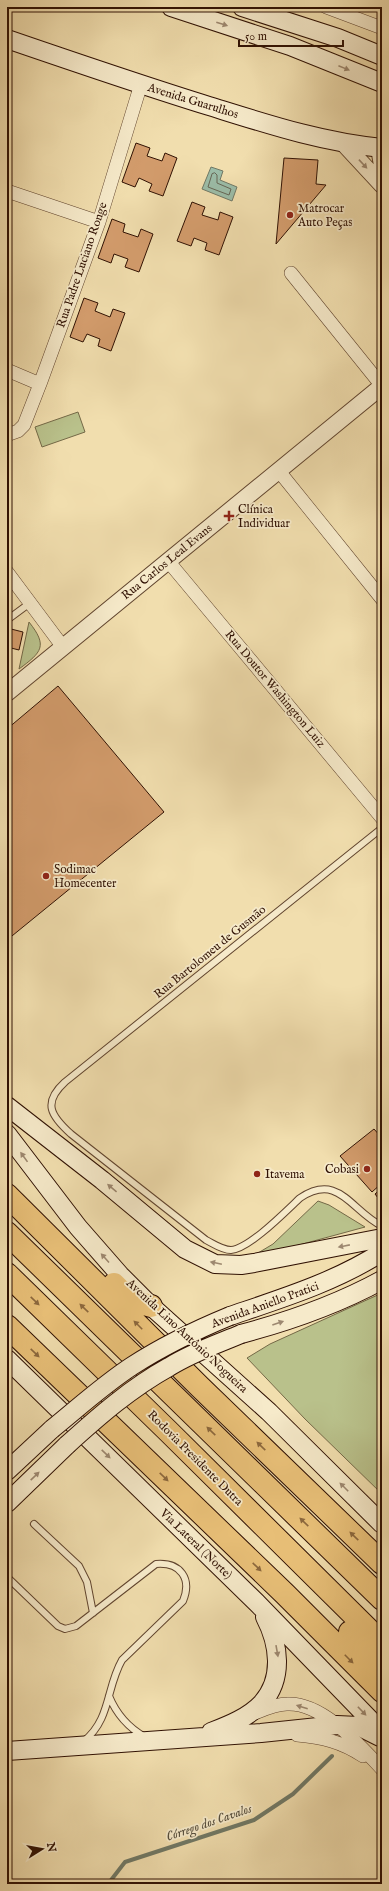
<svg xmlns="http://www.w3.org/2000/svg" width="389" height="1891" font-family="'IM FELL English',serif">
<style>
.green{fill:#b9c18b;stroke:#746947}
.water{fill:#9bbca7;stroke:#707865}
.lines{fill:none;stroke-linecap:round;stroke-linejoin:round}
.shore{stroke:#665;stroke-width:1}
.stream{stroke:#707865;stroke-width:4}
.building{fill:#d39c6c;stroke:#301103}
.service-casing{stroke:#60442e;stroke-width:8}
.minor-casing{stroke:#60442e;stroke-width:14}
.tertiary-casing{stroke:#60442e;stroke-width:18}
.secondary-casing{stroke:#301103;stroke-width:20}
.motorway-casing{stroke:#301103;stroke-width:24}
.service{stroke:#f6eaca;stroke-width:6}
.minor{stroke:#f6eaca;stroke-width:13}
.tertiary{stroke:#f6eaca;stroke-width:16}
.secondary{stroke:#f6eaca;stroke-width:18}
.motorway{stroke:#e8bf77;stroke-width:22}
.secondary-bridge-casing{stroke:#301103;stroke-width:20;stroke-linecap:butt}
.secondary-bridge{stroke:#f6eaca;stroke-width:18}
.oneway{fill:#9d8870}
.oneway2{fill:#8c683d}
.poi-dot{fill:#8f2418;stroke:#f6eaca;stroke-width:1.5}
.labels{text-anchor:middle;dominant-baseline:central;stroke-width:3.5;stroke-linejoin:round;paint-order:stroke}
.street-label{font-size:12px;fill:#301103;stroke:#f6eaca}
.poi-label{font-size:12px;fill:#301103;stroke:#f6eaca;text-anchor:start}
.water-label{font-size:13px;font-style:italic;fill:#554d3c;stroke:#f6eaca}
</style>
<rect width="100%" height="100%" fill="#f1deae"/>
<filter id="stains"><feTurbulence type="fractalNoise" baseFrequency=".005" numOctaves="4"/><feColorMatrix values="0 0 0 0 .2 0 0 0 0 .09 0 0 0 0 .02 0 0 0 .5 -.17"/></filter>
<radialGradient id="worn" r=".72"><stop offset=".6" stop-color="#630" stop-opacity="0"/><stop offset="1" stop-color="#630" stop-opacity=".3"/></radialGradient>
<path class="green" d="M78,412L85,432L42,447L35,427Z
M29,622C48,646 42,652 19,669Z
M318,1201L329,1205L365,1227L266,1254L258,1253L273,1244Z
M382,1293V1494L305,1419L247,1358L270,1344Z"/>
<path class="water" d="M211,167L223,171L220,180L237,187L232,201L202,189Z"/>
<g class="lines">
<path class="shore" d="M215,173L217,175V183L231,189L229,195L208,187L212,174Z"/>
<path class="stream" d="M108,1884L125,1862L254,1820L293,1794L332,1756"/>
</g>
<path class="building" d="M136,143L150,148L147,156L162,161L165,153L177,158L163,196L149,191L152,184L139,178L135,187L122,182Z
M284,158L318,160L316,184L326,185L276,244Z
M192,202L205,207L202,215L218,220L220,212L233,217L219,255L205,250L207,243L194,238L191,246L177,241Z
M112,219L125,224L123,232L138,237L141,229L153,234L139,272L125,267L128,259L114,254L111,263L98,258Z
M84,298L98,303L95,311L110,317L113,309L125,313L111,351L98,346L100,339L87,334L83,342L70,337Z
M7,628L23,632L19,650L7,647Z
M58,686L164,812L7,940V729Z
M374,1129L382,1138V1183L372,1192L340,1156Z
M382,1188V1203L375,1194Z"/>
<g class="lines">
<defs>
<path id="service" d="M7,620L30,603
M382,828L65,1082C42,1103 51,1116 71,1134L206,1240C214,1244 222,1250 231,1250C249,1249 286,1211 300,1198C339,1172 351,1211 382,1226
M34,1524L79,1566L87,1582L93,1613
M7,1577L58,1626L65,1629L76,1626L156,1564C181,1562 192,1579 183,1601L122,1660C106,1688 111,1719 84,1741
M109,1696C116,1713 129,1728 145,1737"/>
<path id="minor" d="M326,7L382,28
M7,191L99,222
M291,273L382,386
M7,370L40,384
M7,435L18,431L24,425L40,384L99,222L141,84
M278,470L382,599
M168,561L382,818
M7,572L63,647
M255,1713C265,1709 276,1704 287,1704C323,1702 360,1746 382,1769
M297,1735C322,1737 342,1742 363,1756"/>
<path id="tertiary" d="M344,144L382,185
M379,148L382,165
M7,693L382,386"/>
<path id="secondary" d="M171,7L290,46L382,83
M242,7L338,38L382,56
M7,39C74,62 141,85 209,106C267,124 321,142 382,148
M7,1106L102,1180L185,1249L215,1264L241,1265L254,1263L382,1238
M7,1134L78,1227L120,1275L151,1306L269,1412L382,1524
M230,1316C283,1298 335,1282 382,1252
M241,1334C290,1321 338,1304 382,1280
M7,1359L257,1603L382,1732
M7,1471L52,1429
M7,1503L67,1445
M211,1732C229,1725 249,1717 262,1703C284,1678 279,1644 265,1617
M7,1751L261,1733L337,1725L358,1726L380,1737"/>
<path id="motorway" d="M7,1195L200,1387L382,1563
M7,1233L382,1599
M7,1274L168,1431L382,1643
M114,1284L130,1300L151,1306
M7,1326L285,1594L382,1691
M350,1632L382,1666"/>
</defs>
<use href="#service" class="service-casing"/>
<use href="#minor" class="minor-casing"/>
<use href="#tertiary" class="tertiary-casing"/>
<use href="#secondary" class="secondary-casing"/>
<use href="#motorway" class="motorway-casing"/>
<use href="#service" class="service"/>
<use href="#minor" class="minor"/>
<use href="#tertiary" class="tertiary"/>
<use href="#secondary" class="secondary"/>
<use href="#motorway" class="motorway"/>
<defs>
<path id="secondary-bridge" d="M52,1429C78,1408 103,1385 132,1366C163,1346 196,1330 230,1316
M67,1445C99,1416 131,1388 169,1367C191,1353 217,1344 241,1334"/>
</defs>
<use href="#secondary-bridge" class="secondary-bridge-casing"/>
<use href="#secondary-bridge" class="secondary-bridge"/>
</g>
<defs><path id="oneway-solid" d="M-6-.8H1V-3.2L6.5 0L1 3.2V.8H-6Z"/></defs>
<g class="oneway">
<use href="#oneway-solid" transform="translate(222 24) rotate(18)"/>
<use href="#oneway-solid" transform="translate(344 68) rotate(22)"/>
<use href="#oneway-solid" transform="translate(363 164) rotate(47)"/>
<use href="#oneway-solid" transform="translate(24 1157) rotate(-126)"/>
<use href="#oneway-solid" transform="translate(112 1188) rotate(-140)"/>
<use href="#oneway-solid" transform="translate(344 1246) rotate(169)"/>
<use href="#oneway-solid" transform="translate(105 1258) rotate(-132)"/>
<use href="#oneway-solid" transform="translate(216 1263) rotate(-168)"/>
<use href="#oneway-solid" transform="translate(278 1323) rotate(-19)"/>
<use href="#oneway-solid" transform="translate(106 1454) rotate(44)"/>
<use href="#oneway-solid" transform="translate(35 1476) rotate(-44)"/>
<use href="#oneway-solid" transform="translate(344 1487) rotate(-135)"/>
<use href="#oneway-solid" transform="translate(277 1651) rotate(80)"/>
<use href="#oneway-solid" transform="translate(302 1707) rotate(-163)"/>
<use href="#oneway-solid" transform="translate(362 1711) rotate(46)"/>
</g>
<g class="oneway2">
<use href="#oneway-solid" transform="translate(35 1301) rotate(44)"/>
<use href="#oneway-solid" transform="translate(84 1308) rotate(-136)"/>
<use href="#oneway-solid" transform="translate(138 1325) rotate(-135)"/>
<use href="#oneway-solid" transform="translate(35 1353) rotate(44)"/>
<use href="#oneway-solid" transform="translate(211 1431) rotate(-136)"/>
<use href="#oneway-solid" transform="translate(261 1446) rotate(-136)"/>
<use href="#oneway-solid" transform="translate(164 1477) rotate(44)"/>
<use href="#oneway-solid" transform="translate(304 1522) rotate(-136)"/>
<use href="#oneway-solid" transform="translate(354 1536) rotate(-136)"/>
<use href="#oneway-solid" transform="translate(257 1567) rotate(44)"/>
<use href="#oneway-solid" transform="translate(349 1659) rotate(45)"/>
</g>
<g class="poi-dot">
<circle cx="290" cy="215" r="4"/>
<path d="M227 510h4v4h4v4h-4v4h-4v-4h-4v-4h4z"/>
<circle cx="46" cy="876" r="4"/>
<circle cx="367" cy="1169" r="4"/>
<circle cx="257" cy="1174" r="4"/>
</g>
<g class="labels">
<g class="street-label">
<text transform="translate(193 101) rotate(17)">Avenida Guarulhos</text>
<text transform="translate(82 265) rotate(-71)">Rua Padre Luciano Ronge</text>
<text transform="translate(167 562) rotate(-39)">Rua Carlos Leal Evans</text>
<text transform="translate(275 689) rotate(50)">Rua Doutor Washington Luiz</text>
<text transform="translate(210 952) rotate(-39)">Rua Bartolomeu de Gusmão</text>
<text transform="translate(265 1305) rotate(-20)">Avenida Aniello Pratici</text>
<text transform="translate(187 1336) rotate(43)">Avenida Lino Antônio Nogueira</text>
<text transform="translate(195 1458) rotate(45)">Rodovia Presidente Dutra</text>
<text transform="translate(196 1544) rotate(44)">Via Lateral (Norte)</text>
</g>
<g class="poi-label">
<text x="298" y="208">Matrocar<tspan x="298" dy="14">Auto Peças</tspan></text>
<text x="238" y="509">Clínica<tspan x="238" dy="14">Individuar</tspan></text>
<text x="54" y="869">Sodimac<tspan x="54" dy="14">Homecenter</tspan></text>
<text x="359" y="1169" text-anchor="end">Cobasi</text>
<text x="265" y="1174">Itavema</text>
</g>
<g class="water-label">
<text transform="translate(209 1823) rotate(-19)">Córrego dos Cavalos</text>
</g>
</g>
<rect width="389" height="1891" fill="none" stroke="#f1deae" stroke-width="24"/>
<rect x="8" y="8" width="373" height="1875" fill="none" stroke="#301103" stroke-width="2"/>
<rect x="12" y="12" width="365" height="1867" fill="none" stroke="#301103"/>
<g transform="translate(42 1849) rotate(79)" stroke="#f6eaca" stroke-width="3" paint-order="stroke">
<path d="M0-3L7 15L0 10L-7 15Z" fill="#301103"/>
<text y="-6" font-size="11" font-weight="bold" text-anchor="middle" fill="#301103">N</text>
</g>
<path d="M239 40v6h104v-6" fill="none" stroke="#301103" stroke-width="2"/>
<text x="245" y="40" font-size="12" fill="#301103" stroke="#f6eaca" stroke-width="3" paint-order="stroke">50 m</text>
<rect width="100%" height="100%" filter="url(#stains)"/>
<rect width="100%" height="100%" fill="url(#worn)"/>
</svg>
